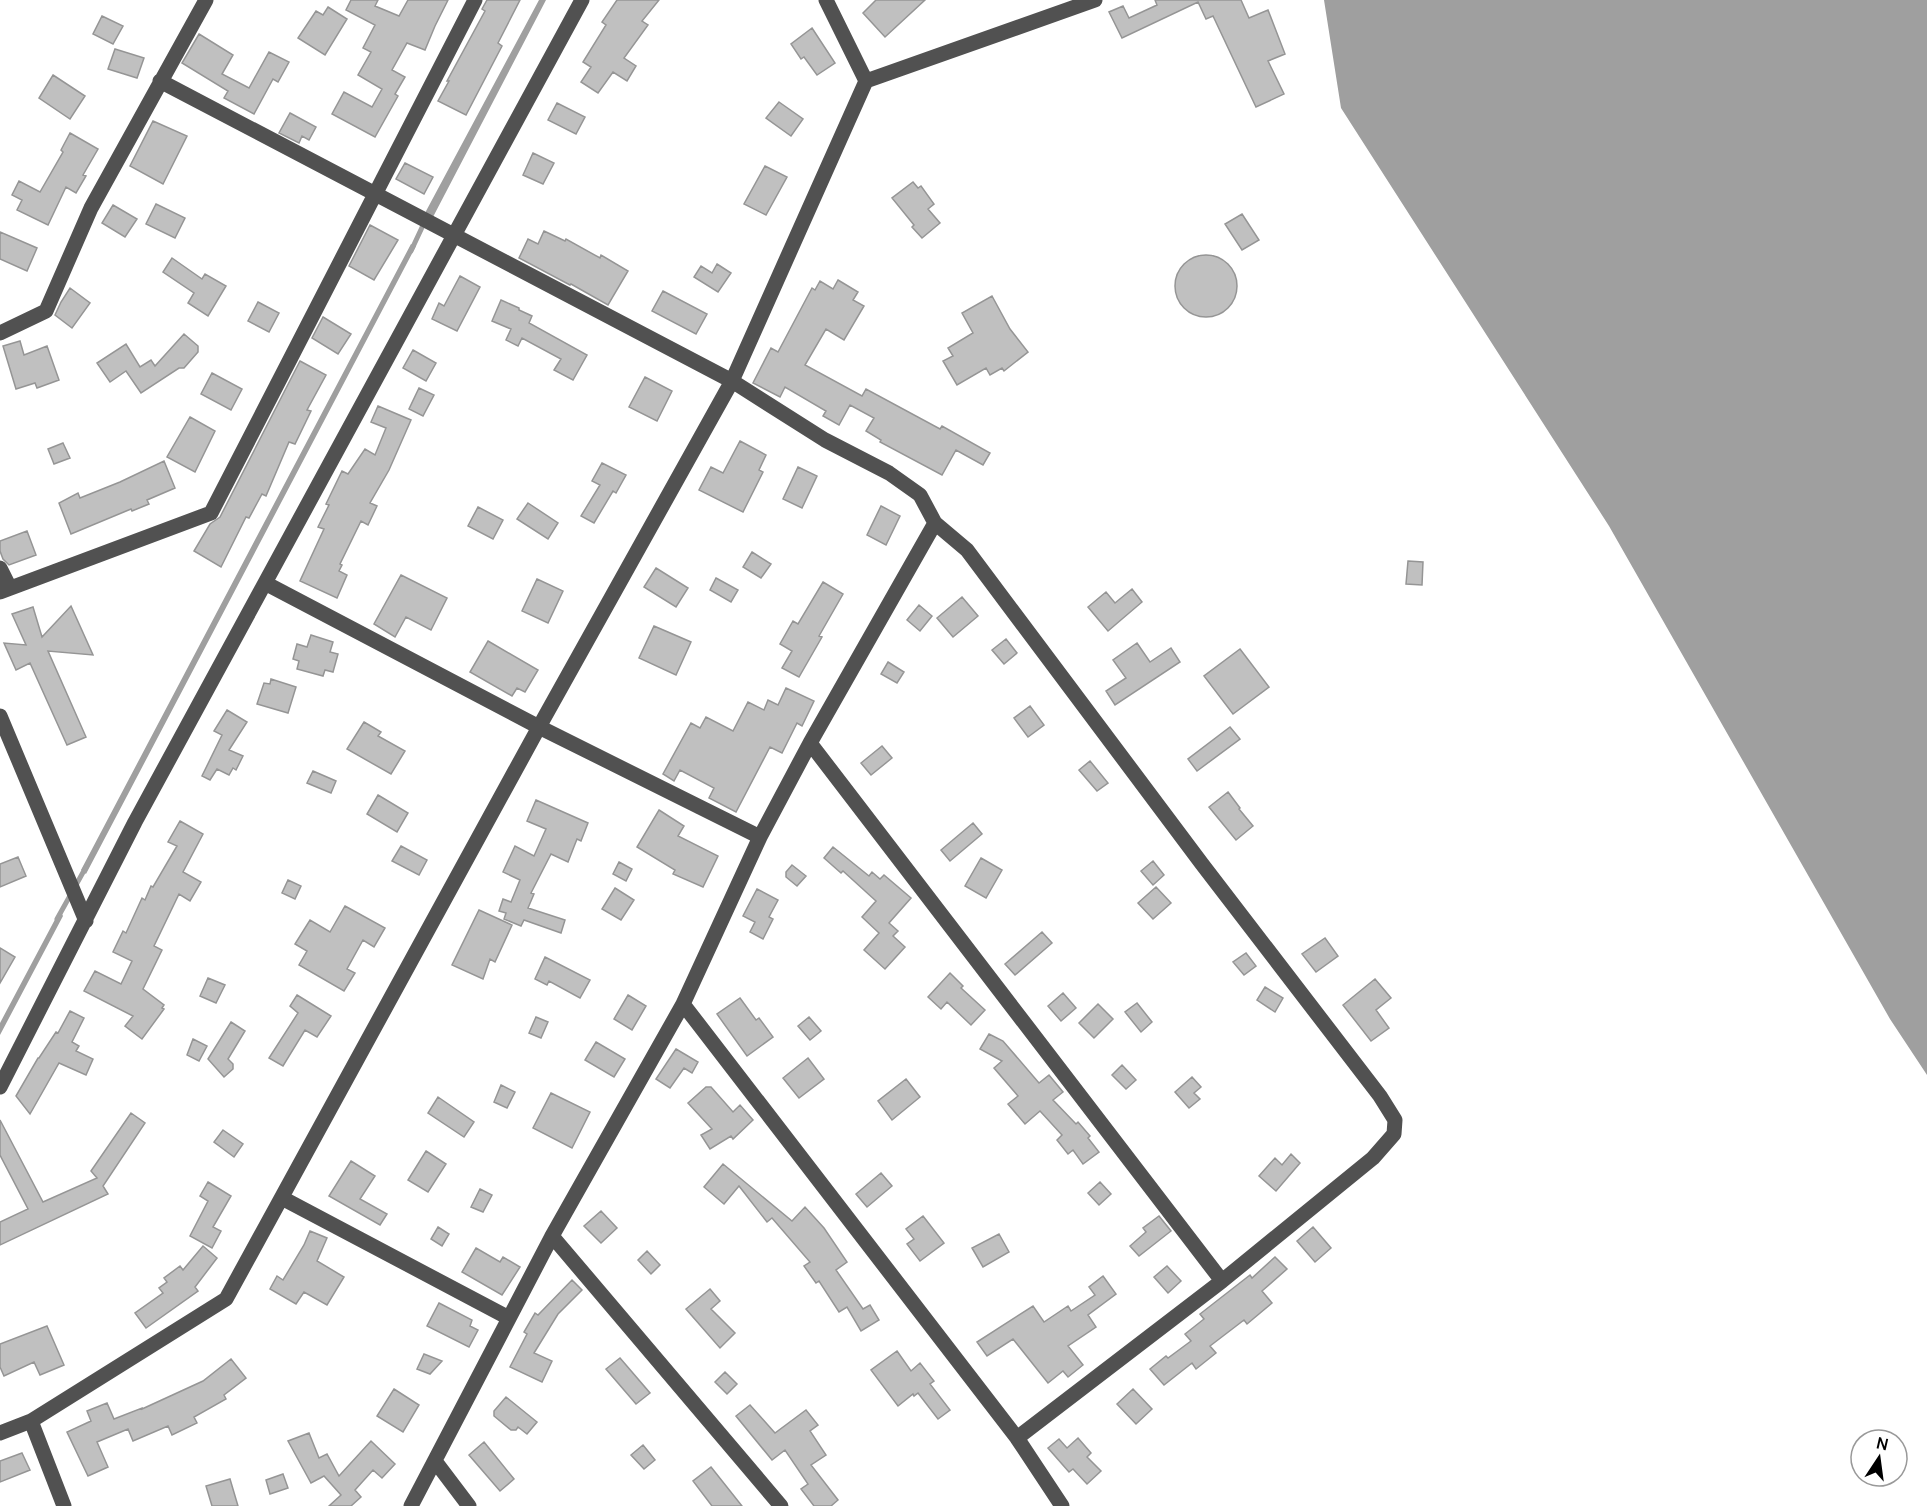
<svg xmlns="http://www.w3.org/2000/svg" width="1927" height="1506" font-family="Manrope,sans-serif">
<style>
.water{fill:#9f9f9f}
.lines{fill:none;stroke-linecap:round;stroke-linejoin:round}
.stream{stroke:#9f9f9f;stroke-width:5}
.building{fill:#c0c0c0;stroke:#959595;stroke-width:1.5}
.minor{stroke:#515151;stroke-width:15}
</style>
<rect width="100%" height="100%" fill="#fff"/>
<path class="water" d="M539,0H546L433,217L425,213Z
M1324,0H1927V1075L1890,1019L1609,526L1341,108Z
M411,244L416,246L86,874L81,870Z
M60,910L63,916L0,1035V1023Z"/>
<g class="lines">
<path class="stream" d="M411,251L425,221
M57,919L86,867"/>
</g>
<path class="building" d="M351,0H378L375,6L399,16L408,0H448L435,26L425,50L407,43L392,70L405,77L395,94L398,96L375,137L332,114L344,92L372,107L382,89L358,75L371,52L363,48L375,25L346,10Z
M487,0H520L498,43L502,46L466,115L438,101L449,81H447L485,11L482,9Z
M617,0H659L642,21L648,25L624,58L636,66L627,81L613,72L598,93L581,82L591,67L583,62L606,25L602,22Z
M876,0H925L885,37L863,13Z
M1155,0H1241L1249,18L1268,10L1285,54L1268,61L1284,94L1256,107L1213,16L1206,19L1198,2L1122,38L1109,12L1123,6L1129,18L1157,5Z
M328,7L347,19L325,55L298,38L316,11L323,15Z
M102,16L123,26L113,44L93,34Z
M812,28L835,63L817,75L804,57L801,59L791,44Z
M199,34L233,55L222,74L249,88L269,52L289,62L278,82L273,79L254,114L224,98L228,91L182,63Z
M115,49L144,58L137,78L108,69Z
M53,75L85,96L70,119L39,98Z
M779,102L803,119L791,136L766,118Z
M557,103L585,117L576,134L548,120Z
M290,113L316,127L309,140L302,136L299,143L279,133Z
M153,121L187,136L163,184L130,166Z
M70,133L98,149L83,175L86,176L76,193L66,187L48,225L17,210L22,200L12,195L19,181L40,192L63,152L61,150Z
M533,153L554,163L543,184L523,175Z
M405,163L433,177L424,194L396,179Z
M765,166L787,177L766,215L744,204Z
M913,182L918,188L921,186L934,204L928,209L940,223L922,238L912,227L914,225L892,198Z
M156,204L185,218L175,238L146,224Z
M113,205L137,219L125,237L102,223Z
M1242,214L1259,240L1242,250L1225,224Z
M370,225L398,240L374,280L349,266Z
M544,231L565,241L566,239L600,258L601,255L628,271L608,305L571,284L570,285L519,258L528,239L538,244Z
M0,232L37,248L27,271L0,259Z
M1175 286a31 31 0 1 1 62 0a31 31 0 1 1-62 0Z
M172,258L202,279L205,274L226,286L208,316L188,303L194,293L163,272Z
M717,264L731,273L718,292L694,277L701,266L712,273Z
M460,276L480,287L457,331L432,319L439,303L444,306Z
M838,280L858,292L853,300L864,306L844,340L826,329L805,365L862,396L866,389L940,429L942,426L990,453L983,465L956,450L942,475L880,442L881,440L866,431L874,418L850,405L839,425L823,416L826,411L785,387L780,397L753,383L771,348L778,352L812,288L815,290L820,281L833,289Z
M70,288L90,303L72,328L55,315L61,302Z
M663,291L707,314L696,334L652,311Z
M992,296L1010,329L1028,352L1004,371L1002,368L990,375L986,368L957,385L943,361L953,356L948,348L973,333L962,313Z
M501,300L519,308V310L532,316L529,323L587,355L573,380L554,370L561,359L522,338L518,346L506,340L511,329L492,321Z
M258,302L279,313L269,332L248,321Z
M323,317L351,334L338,354L312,338Z
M184,334L198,346V352L184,368H179L141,393L126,371L110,382L97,363L126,344L140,367L151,360L155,366Z
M20,341L24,355L47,346L59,380L37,388L35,383L16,389L3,346Z
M413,350L436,363L426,381L403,368Z
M300,361L326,375L307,410L311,411L295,444L289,442L266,496L262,494L249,518L246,517L221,567L194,551L210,524L220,517Z
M212,373L242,389L231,410L201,394Z
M645,377L672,391L657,421L629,407Z
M419,388L434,395L423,416L409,409Z
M378,406L411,420L389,470L370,503L377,506L368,525L361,521L340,564L342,565L339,571L347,575L337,598L300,581L324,529L318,527L329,505L326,504L342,471L348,474L365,449L375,455L386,428L371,422Z
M190,417L215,431L195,472L167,457Z
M740,441L766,455L759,470L763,472L743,512L699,490L711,467L723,473Z
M63,443L70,458L54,464L48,449Z
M164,461L175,488L147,500L149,504L132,511L131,509L71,534L59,503L78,493L80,498L120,482Z
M602,463L626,475L616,493L613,491L594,523L581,516L600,485L592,481Z
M798,467L817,476L802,508L783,499Z
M528,503L558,523L548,539L517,519Z
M881,506L900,516L886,545L867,535Z
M478,507L503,520L493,539L468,526Z
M27,531L36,555L9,565L3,559L0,551V541Z
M752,552L771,564L761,578L743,567Z
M1408,561L1423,562L1422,585L1406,584Z
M656,568L688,588L676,607L644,587Z
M401,575L447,598L431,630L406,617L395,637L374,624Z
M716,578L738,590L731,602L710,590Z
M537,579L563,591L548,623L522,611Z
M823,582L843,594L819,636L822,637L799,677L782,668L792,651L780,644L793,621L798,624Z
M1132,589L1142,602L1108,631L1088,607L1106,592L1115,603Z
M962,597L978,616L953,637L937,618Z
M919,605L932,616L920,631L907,620Z
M71,606L93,655L48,651L86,737L67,745L30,663L16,670L4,643L26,645L12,614L33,607L42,637Z
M654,626L691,642L676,675L639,658Z
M311,635L333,642L330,652L338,654L333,672L325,670L323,676L297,669L299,661L293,659L297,644L307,647Z
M1006,639L1017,653L1004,664L992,650Z
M488,641L538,670L525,692L517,688L512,696L470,672Z
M1137,643L1150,662L1171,648L1180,662L1115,705L1106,691L1126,678L1113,660Z
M1240,649L1269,687L1233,714L1204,676Z
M888,662L904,672L897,683L881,674Z
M271,679L296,687L288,713L257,704L264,683L270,684Z
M786,688L814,701L802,726L797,723L782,753L770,747L736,812L709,798L714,788L680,770L674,781L663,774L691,723L700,728L706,717L733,731L748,702L764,710L768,700L778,705Z
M1030,706L1044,725L1028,737L1014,718Z
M227,710L247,722L229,750L243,756L236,770L233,768L229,775L217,769L210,780L202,776L222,735L214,731Z
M364,722L381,732L378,736L405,751L391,774L347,749Z
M1230,727L1240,739L1197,771L1188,759Z
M882,746L892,758L871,775L861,763Z
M1090,761L1108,783L1097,791L1079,770Z
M313,771L336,781L331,793L307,783Z
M1228,792L1240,808L1239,809L1253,826L1236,840L1209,807Z
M378,795L408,813L397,832L367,814Z
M536,800L588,823L581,841L577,839L568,862L551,854L531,893L534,894L528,908L565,920L561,933L524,920L521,926L504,919L506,913L499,911L503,899L511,902L520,880L503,872L515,846L534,856L546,829L527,821Z
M659,810L684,826L678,836L718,856L703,887L673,874L675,870L637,847Z
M180,821L203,834L183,872L201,882L190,901L179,894L154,946L162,950L143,989L164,1005L162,1008L164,1009L142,1039L125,1026L133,1016L84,991L95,971L121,984L132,961L113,952L123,931L126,933L142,898L145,900L151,886L153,887L177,846L168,842Z
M973,823L982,834L950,861L941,850Z
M401,846L427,860L419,875L392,861Z
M833,847L869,876L872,872L880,879L884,875L911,898L889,923L898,931L893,936L905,947L885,969L864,950L879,933L862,917L876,901L843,871L841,873L824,858Z
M18,857L26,876L0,887V864Z
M981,858L1002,870L986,898L965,886Z
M1153,861L1164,875L1153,885L1141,871Z
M619,862L632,869L626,881L613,874Z
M792,865L806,876L797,886L786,877V872Z
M288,880L301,886L295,899L282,893Z
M1156,887L1171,903L1153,919L1138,903Z
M615,888L634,900L621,920L602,909Z
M757,889L778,900L769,917L773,919L763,939L750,932L755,922L743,916Z
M345,906L385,928L374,947L363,940L347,969L355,973L344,991L299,965L307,951L295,944L310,920L330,932Z
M479,910L512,925L495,962L490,959L483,979L452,965Z
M1042,932L1052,943L1015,975L1005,964Z
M1325,938L1338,956L1316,972L1302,954Z
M0,948L15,957L0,983Z
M1246,953L1256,966L1244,975L1233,962Z
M545,957L590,980L580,998L549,981L547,985L535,979Z
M950,973L963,986L961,988L985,1010L971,1025L947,1002L941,1009L928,997Z
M208,978L225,985L216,1003L200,996Z
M1375,979L1391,998L1376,1010L1389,1028L1371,1041L1343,1005Z
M1265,987L1283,998L1275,1012L1257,1000Z
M1063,993L1076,1008L1061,1021L1048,1006Z
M297,995L331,1016L317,1037L305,1030L283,1066L269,1058L298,1013L290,1006Z
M628,995L646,1006L632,1030L614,1019Z
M740,998L756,1020L759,1018L773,1037L747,1056L717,1014Z
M1137,1003L1152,1022L1141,1032L1125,1012Z
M1098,1004L1113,1019L1094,1038L1079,1023Z
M70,1011L84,1018L72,1042L79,1046L76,1051L93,1059L86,1075L59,1063L30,1114L16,1096L38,1058H39L56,1032L58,1033Z
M536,1017L548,1022L541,1038L529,1033Z
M809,1017L821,1031L810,1040L798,1026Z
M231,1022L245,1031L228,1059L233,1064V1069L224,1077L208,1059Z
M989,1034L1003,1041L1039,1083L1049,1075L1063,1092L1053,1100L1076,1124L1078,1122L1090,1136L1088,1138L1099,1152L1083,1164L1073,1150L1068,1154L1057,1140L1062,1135L1040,1111L1025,1124L1008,1104L1018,1096L994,1068L1002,1061L980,1049Z
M193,1039L207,1046L199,1061L187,1055Z
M596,1042L625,1059L614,1077L585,1060Z
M676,1049L698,1062L692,1073L684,1068L670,1088L656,1079Z
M808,1058L824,1079L799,1098L783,1078Z
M1122,1065L1136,1080L1126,1089L1112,1075Z
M1192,1077L1201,1087L1194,1093L1200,1099L1189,1108L1175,1092Z
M906,1079L920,1097L892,1120L878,1101Z
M501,1085L515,1092L507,1108L494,1102Z
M706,1087H711L733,1112L740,1105L753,1120L733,1139L731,1136L710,1149L701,1135L712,1129L688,1103Z
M551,1093L590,1112L572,1148L533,1128Z
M438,1097L474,1122L464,1137L428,1113Z
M131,1113L145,1123L103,1186L108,1194L0,1245V1222L28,1209L0,1155V1120L43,1202L97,1178L91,1171Z
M223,1130L243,1144L234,1157L214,1142Z
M426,1151L446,1164L428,1192L408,1180Z
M1291,1154L1300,1163L1276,1191L1259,1176L1275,1158L1282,1165Z
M351,1161L375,1176L360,1199L387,1214L380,1225L329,1196Z
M723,1164L792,1221L805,1207L824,1228L847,1262L836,1270L863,1309L870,1305L879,1320L861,1331L847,1307L839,1312L819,1281L816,1283L804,1266L810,1262L772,1218L767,1222L739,1186L724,1204L704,1187Z
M881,1173L892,1186L867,1207L856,1194Z
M208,1182L231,1196L213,1227L221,1231L212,1248L190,1236L208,1201L200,1196Z
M1100,1182L1111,1194L1099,1205L1088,1193Z
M480,1189L492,1195L483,1212L471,1207Z
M601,1211L617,1228L601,1243L584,1226Z
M923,1216L944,1243L920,1261L907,1244L914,1239L906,1229Z
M1159,1216L1171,1231L1139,1256L1130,1246L1146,1232L1143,1228Z
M438,1227L449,1234L442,1246L431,1239Z
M1313,1227L1331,1248L1315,1262L1297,1241Z
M310,1231L327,1238L317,1261L344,1277L327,1305L304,1292L296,1304L270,1289L277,1276L283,1280L304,1245Z
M999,1234L1009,1252L983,1267L972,1248Z
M203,1246L217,1258L195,1287L198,1291L146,1328L135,1313L163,1293L159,1288L167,1282L164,1278L180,1266L183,1270Z
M476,1248L500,1262L503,1257L520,1267L502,1295L462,1272Z
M647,1251L660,1265L651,1274L638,1260Z
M1275,1257L1287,1269L1262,1291L1272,1303L1247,1324L1244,1320L1210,1346L1216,1353L1196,1369L1192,1363L1164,1385L1150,1369L1166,1356L1168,1358L1191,1341L1185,1334L1204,1319L1200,1314L1250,1275L1252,1278Z
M1167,1266L1181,1281L1168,1293L1154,1277Z
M1103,1276L1116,1294L1088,1315L1096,1327L1068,1346L1083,1365L1068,1377L1063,1371L1048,1383L1013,1339L987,1356L977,1342L1033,1306L1044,1322L1068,1306L1071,1311L1095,1295L1089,1287Z
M572,1280L582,1290L558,1314L534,1353L552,1361L542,1382L510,1367L527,1334L524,1332L535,1313L538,1315Z
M710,1289L720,1301L711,1309L735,1333L720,1348L686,1309Z
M439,1303L472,1320L470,1326L478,1330L469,1347L427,1326Z
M47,1326L64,1365L40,1375L34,1362L4,1376L0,1367V1344Z
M897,1351L911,1371L920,1363L934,1381L930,1384L950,1410L938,1419L918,1393L914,1396L913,1394L898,1406L871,1370Z
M424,1354L442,1361L430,1374L417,1369Z
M620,1358L650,1393L636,1404L606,1369Z
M231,1359L246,1378L224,1395L226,1399L194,1417L197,1423L172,1435L168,1426L133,1441L128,1429L97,1442L108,1467L88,1476L67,1432L91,1421L87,1411L107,1403L114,1419L142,1408V1409L203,1381Z
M725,1372L737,1384L727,1394L715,1382Z
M394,1389L419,1405L403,1432L377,1416Z
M1133,1389L1152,1409L1136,1424L1117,1404Z
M506,1397L537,1422L527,1434L518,1427L516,1430H511L494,1416V1411Z
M750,1405L775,1433L806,1410L818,1425L810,1431L826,1455L811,1465L838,1500L831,1506H814L801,1489L808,1484L785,1450L772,1460L736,1416Z
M309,1433L319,1458L327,1454L339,1476L371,1441L395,1464L382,1478L373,1470L355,1490L361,1497L351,1506H329L341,1495L324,1476L311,1483L288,1441Z
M1078,1438L1091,1453L1087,1457L1101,1471L1087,1484L1073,1469L1069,1472L1048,1448L1059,1439L1067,1448Z
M484,1442L514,1479L500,1491L469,1455Z
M643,1445L655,1460L644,1469L631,1455Z
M22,1453L30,1470L0,1482V1461Z
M711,1467L742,1506H712L693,1481Z
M283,1474L288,1488L270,1494L266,1480Z
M230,1479L238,1506H212L206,1486Z"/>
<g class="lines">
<path class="minor" d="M826,0L866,81
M160,81L732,381L825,440L889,473L920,495L935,523L967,550L1202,864L1380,1096L1395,1120L1394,1134L1373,1158L1222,1281L1017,1438
M0,333L46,311L91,208L206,0
M0,568L10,588
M265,583L539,727L760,837
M0,592L211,513L475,0
M0,716L86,921
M810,743L1222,1281
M683,1004L1017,1438L1062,1506
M0,1087L135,822L582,0
M282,1198L509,1318
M552,1236L781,1506
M31,1421L64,1506
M0,1433L31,1421L226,1299L539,727L732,381L866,81L1095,0
M435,1461L469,1506
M411,1506L552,1236L683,1004L760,837L810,743L935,523"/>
</g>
<g transform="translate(1879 1458) rotate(13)"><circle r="28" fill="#ffffff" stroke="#999999" stroke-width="1.5"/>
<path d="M0-4.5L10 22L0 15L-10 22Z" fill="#000000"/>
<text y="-9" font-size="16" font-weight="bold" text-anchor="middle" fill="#000000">N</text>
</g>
</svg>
